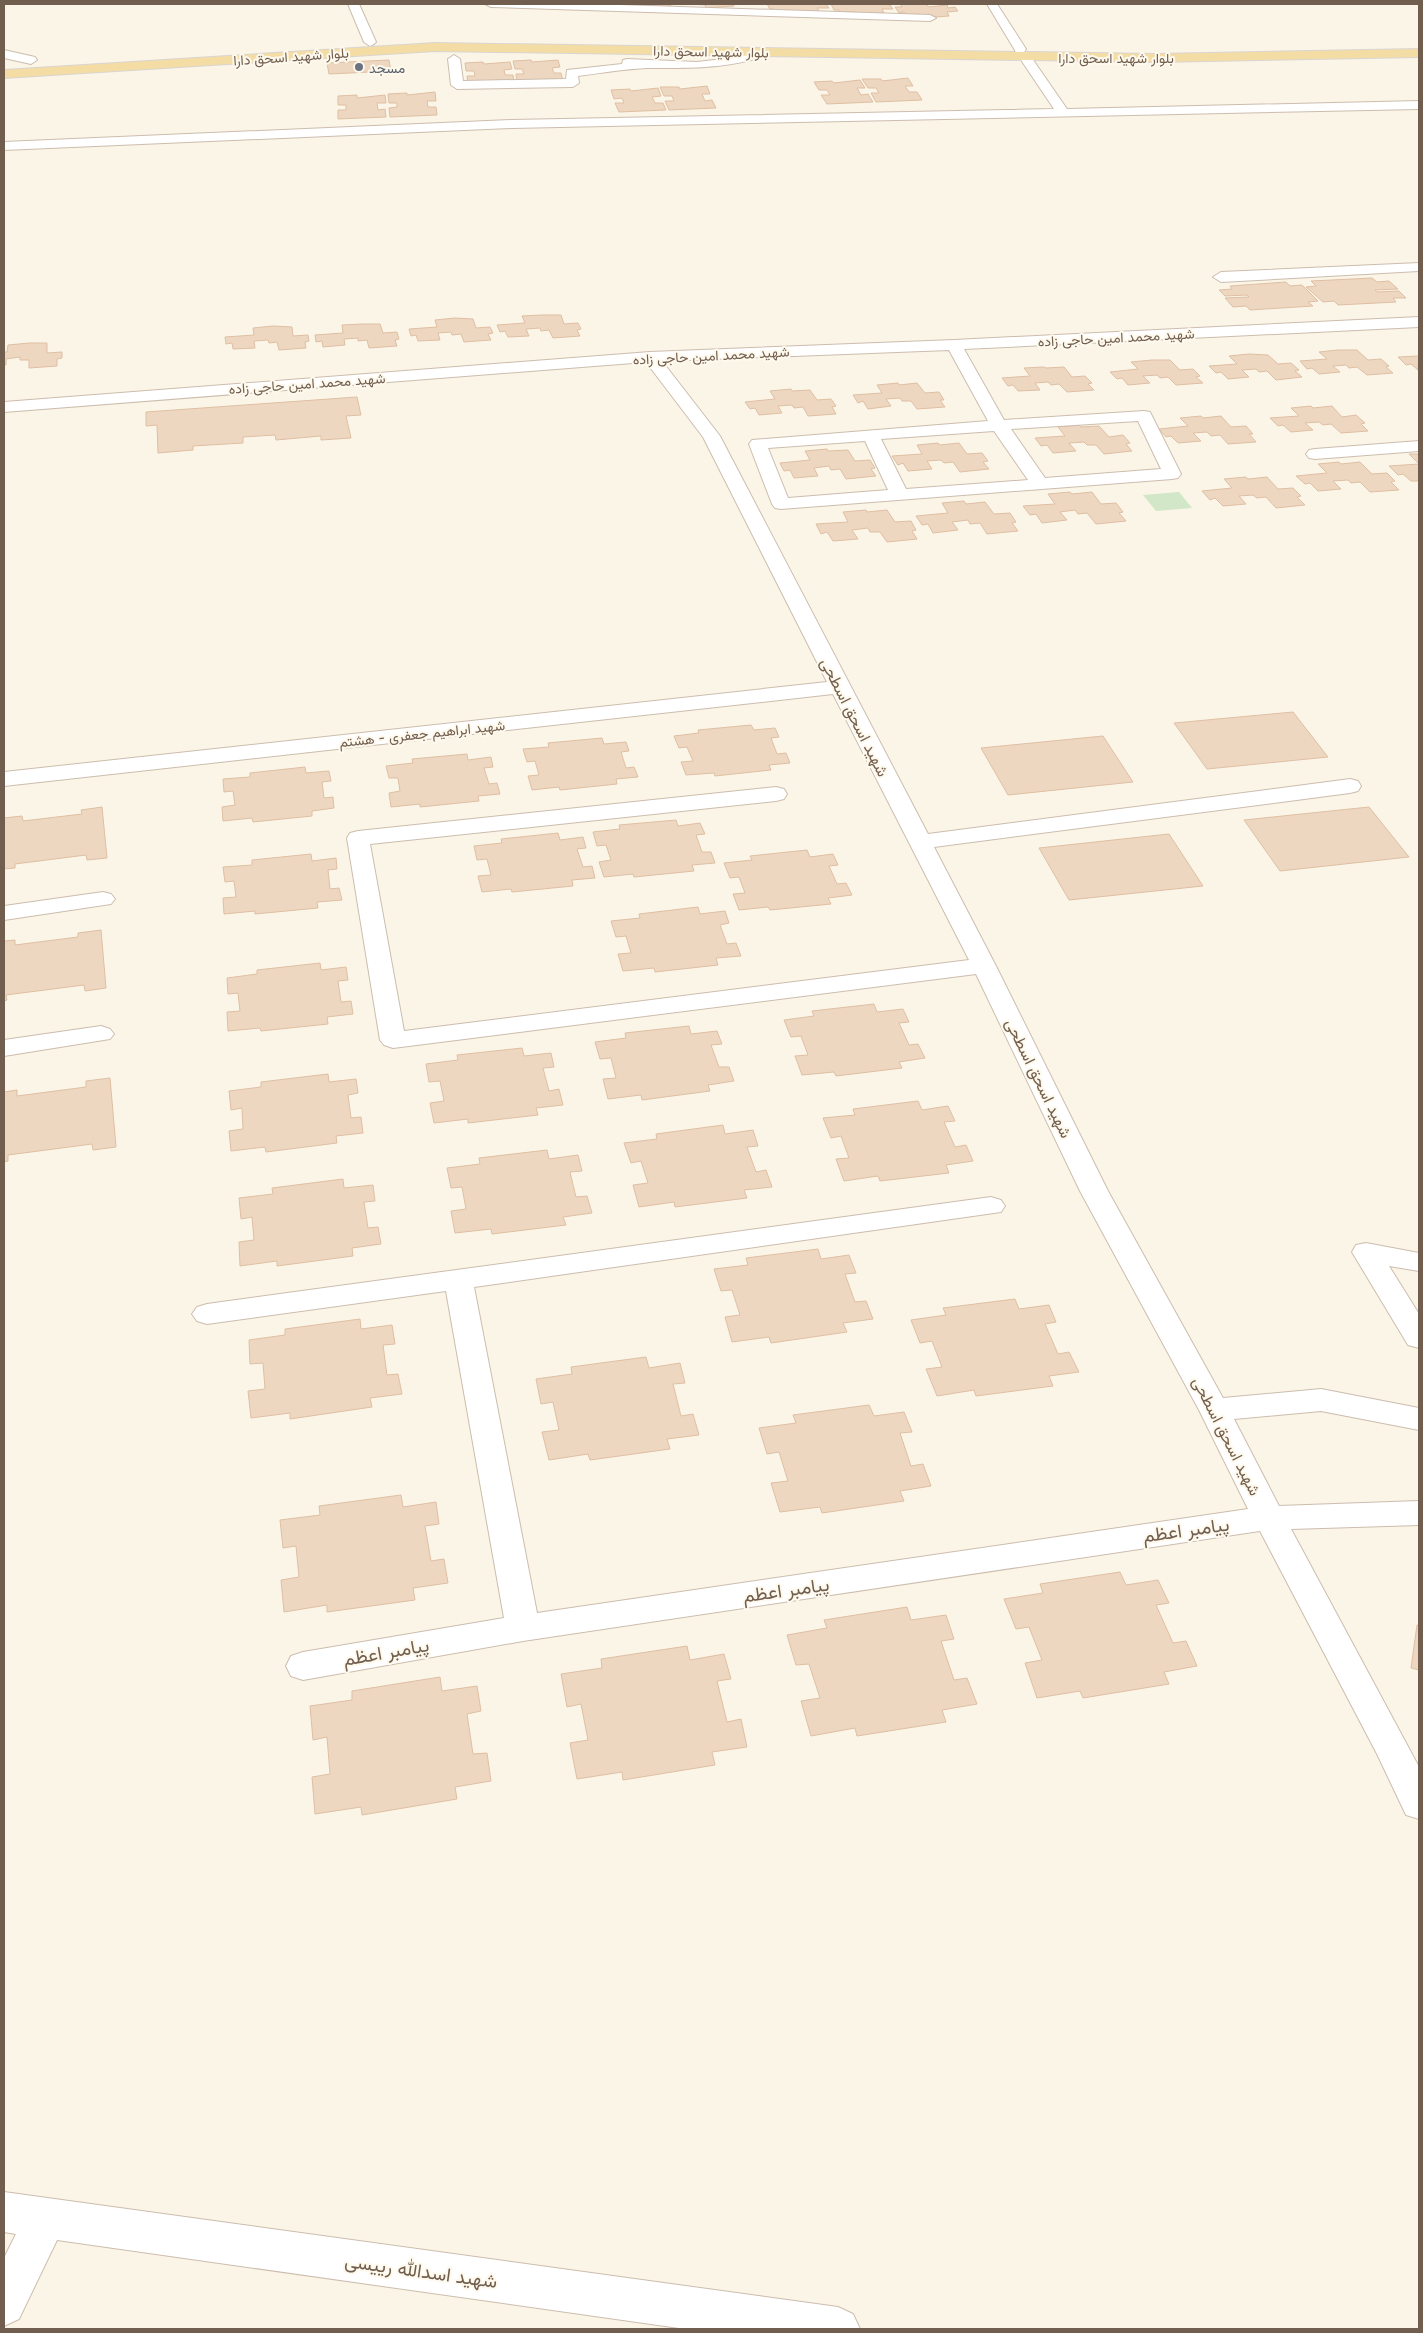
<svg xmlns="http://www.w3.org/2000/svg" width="1423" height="2333" font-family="Inter,Vazirmatn,sans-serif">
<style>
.green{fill:#d1e7c7}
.building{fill:#eed7c1;stroke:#dfbfa3}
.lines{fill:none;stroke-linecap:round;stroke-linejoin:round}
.minor-casing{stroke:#ccbdae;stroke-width:2}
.major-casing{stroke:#dad5d1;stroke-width:2}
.minor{fill:#fff;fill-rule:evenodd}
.major{fill:#f4dda5;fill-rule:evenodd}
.worship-dot{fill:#6b7280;stroke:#fef9ed;stroke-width:2}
.labels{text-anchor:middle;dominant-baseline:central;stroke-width:4;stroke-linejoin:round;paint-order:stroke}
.far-street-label{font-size:14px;fill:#725e4e;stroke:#fef9ed}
.far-worship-label{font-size:14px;fill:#5b616d;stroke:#fef9ed;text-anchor:start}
.street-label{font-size:16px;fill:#725e4e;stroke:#fef9ed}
.near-street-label{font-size:19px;fill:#725e4e;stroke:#fef9ed}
</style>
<rect width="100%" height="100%" fill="#fbf5e7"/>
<path class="green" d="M1179,492L1192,508L1156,511L1143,495Z"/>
<path class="building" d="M627,4H670L671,6L644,8L642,5Z
M690,4H733L734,6L706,8L705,5Z
M767,4H826L829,8H817L820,12L775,11L774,9H770Z
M831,4H883L890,5L893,9H882L884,13L857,15L855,12H840L839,10H834Z
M900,4H926L929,7L947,5L948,8L955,7L958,11L947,12L949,16L922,18L920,14L905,15L904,12L899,13L895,7H902Z
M389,60L391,71L329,74L327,63Z
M531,60L532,62L558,60L560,67L552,68L554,73H561L563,81L517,82L516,74H524L522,69H515L513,61Z
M483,62L484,64L510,62L512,69L504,70L505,75H513L514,83L468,84L467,76H475L474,71H466L465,63Z
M908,78L913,86H905L909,92H917L922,100L876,102L871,93H879L876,88H868L862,79H881L882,81Z
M860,80L865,88H857L861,95L868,94L873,102L827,104L821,95H830L827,90H819L814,82L832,81L834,83Z
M707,86L710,94H702L705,101L712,100L716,108L669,110L665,101H674L672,96H664L660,87H679L680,89Z
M658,88L661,96L652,97L655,103H663L666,110L619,112L615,103H624L622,98L614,99L611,90L630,89L631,91Z
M435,92L436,101H427L428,107H436L437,115L390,117L389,108L397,107V103H389L388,94L407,93V95Z
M357,95V98L385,95L386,103H377L378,110L385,109L386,117L338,119V110H346V105H338V96Z
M1372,278L1377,282L1389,281L1398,289L1375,290L1377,292L1399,291L1406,298H1393L1396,302L1338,305L1334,301L1323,302L1306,287L1316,286L1311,281Z
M1286,282L1290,286L1302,285L1318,301L1308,302L1313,306L1250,310L1246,306L1233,307L1225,298L1249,297L1247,295L1225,296L1219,290L1232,289L1230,286Z
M542,315H561L564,324L578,323L581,329L577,330L580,336L553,338L549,330L541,331L540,328L526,329L529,336L508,337L505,331L500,332L497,325L525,323L522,316Z
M455,318L473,319L476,328L490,327L493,333L488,334L491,340L464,342L461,334L452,335L451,332L438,333L440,340L418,341L416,335L411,336L409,329L437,327L435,320Z
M362,324H380L383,333L397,332L399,339L395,340L397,346L369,348L367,340L358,341V338L344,339L345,345L323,347L322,341L316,342L315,335L343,333L342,325Z
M273,326L292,327L293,336L308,335L309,341L305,342L306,348L279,350L277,342L269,343L268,340L254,341L255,348L233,349L232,343L226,344L225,337L254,335L253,328Z
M29,343H47V353L62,352V358L57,359V366L29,368V360H20V357L6,359V365H4V352H7L8,345Z
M1338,350H1357L1368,360L1381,359L1389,366L1386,367L1393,373L1367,375L1357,367L1349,368L1346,365L1333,366L1340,372L1319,374L1312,368L1307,369L1300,361L1327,359L1319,352Z
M1249,354L1268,355L1278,364L1291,363L1299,370L1295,371L1302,377L1276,380L1267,371L1259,372L1256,369L1242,370L1249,377L1228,379L1221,372L1216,373L1209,366L1237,364L1229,356Z
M1419,356L1418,370L1411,364L1406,365L1398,357Z
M1152,360H1170L1180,370L1193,369L1200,376L1196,377L1203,383L1176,385L1168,377L1160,378L1157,375L1143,376L1150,383L1128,385L1122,378L1117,379L1110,372L1138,369L1131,362Z
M1044,367L1046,368L1064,367L1072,377L1085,376L1092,383L1088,384L1094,390L1067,392L1059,384L1051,385L1048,382L1035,383L1040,390L1018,391L1013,385L1008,386L1002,378L1030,376L1024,368Z
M898,383L899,385L917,383L925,393L939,392L944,400H940L945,407L917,409L911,401H902L900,398L886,399L891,406L868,409L863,401L858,403L853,395L882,393L877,385Z
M791,389L792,391L810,390L817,400L831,399L836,406L832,407L836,414L808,416L803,407L794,408L792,405L778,406L782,413L759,415L755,408L750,409L745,402L775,399L770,391Z
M357,397L361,415L346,416L351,438L321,440V436L276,440L275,435L243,437V443L193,446V450L158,453L157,425L146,426V412Z
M1311,406L1313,408L1332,406L1342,417L1356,415L1365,423L1361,424L1368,431L1341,433L1331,424L1323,425L1319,422L1305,423L1313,430L1291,432L1283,425L1278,426L1270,418L1299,416L1291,408Z
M1201,416L1203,418L1221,416L1231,427L1246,426L1253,434H1249L1256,442L1228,444L1220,435L1211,436L1207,432L1193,433L1201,441L1178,443L1171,436L1166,437L1159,429L1188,426L1180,418Z
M1079,425L1081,427L1099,426L1109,437L1123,435L1130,443L1126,444L1132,451L1104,454L1096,445H1087L1084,442L1069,443L1076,451L1053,453L1047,445L1041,446L1035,438L1065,436L1058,427Z
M938,443L940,445L959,443L967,454L982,453L988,461L983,462L989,469L960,472L953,462L944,463L941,460L927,461L932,469L908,471L903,463L898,465L892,456L922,454L917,445Z
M827,449L828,451L848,450L855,461L870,460L875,468L871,469L876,476L846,479L840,469L831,470L829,466L814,468L818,476L794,478L790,470L784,471L780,463L810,460L805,451Z
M1409,454H1419V481H1411L1403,474L1398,475L1389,466L1419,464Z
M1339,462L1341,464L1360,462L1372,474L1387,473L1395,481L1391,482L1399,490L1370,492L1360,482L1351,483L1348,480L1333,481L1341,489L1318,491L1310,483L1305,484L1296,476L1327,473L1318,464Z
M1246,477L1248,479L1267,477L1278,489L1293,488L1301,496L1297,497L1305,505L1276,508L1266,497L1257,498L1253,495L1239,496L1246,504L1223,506L1215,498L1210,500L1202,491L1232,488L1224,479Z
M1070,492L1072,494L1092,492L1101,504L1116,503L1123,512L1119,513L1126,521L1096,524L1087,513L1078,514L1075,510L1060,512L1067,520L1042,523L1036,514L1030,515L1023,506L1055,504L1048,494Z
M964,501L966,504L985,502L994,514L1010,513L1016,522L1012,523L1018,531L987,534L980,523L970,524L968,520L952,522L958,530L933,533L928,524L922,525L916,516L948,513L942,503Z
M866,510L867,512L887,510L895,522L911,521L916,530L912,531L917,539L887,542L880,532H870L868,528L852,530L858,539L833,541L827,532L821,534L816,524L848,522L843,512Z
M1293,712L1328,757L1207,769L1174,723Z
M751,725L754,730L775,728L779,737L771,738L777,754L786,753L790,763L769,765L771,770L715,776L714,773L686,775L681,762L693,761L687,747L679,748L674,736L699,733L698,730Z
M1103,736L1133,782L1008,795L981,748Z
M602,738L604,744L626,742L629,751L621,752L626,768L634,767L638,777L616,779L617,784L560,790L559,787L532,790L528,776L539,775L535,761L527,762L523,749L549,747L548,743Z
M467,754L468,760L491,757L493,767L484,768L489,784L497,783L500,794L478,796L479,801L420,807V804L391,807L389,793L400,791L398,778H389L386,766L413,763L412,759Z
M305,767L306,773L329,771L331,781L322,782L324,798L333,797L334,808L312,811V816L253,822L252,818L223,821L222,807L235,805L233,791L224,792L223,779L250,777V773Z
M102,807L107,858L87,860L86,855L15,864V868L4,869V818L22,816L23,821L82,814L81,810Z
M1369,807L1409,857L1280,871L1244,820Z
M676,820L678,826L700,823L705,834L696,835L702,852H711L715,863L692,865L694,871L634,877L633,874L604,877L599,862L611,860L606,845L597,846L593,832L620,829L619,825Z
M558,833L560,840L583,837L586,848L577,849L583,867L592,866L595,878L572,880L573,886L512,892L511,889L482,892L478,876L491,875L487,859L477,860L474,846L502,843L501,839Z
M1169,834L1203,886L1069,900L1039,848Z
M807,850L810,857L833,854L838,865L829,866L837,884L846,883L852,895L828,898L831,904L770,910L768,907L739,910L733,894L745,893L739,877L730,878L724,863L752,860L750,856Z
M311,854L312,861L336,858L337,869L328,870L330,889L339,888L342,900L317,902L318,908L255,914V911L224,914L223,898L236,897L234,881L225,882L223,867L252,865V860Z
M698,907L700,914L725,911L729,923L720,925L727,944L736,943L741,956L716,958L718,965L655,972L654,968L623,971L618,954L631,953L626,936L616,937L611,921L640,918L639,914Z
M101,930L106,988L85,991L84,985L6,995L7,1000L4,1001V941L15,940V945L78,937V933Z
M320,963L321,970L346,967L348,980L338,981L341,1002L351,1001L353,1014L327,1017L328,1024L261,1031L260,1028L228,1031L227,1012L240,1011L238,993L228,994L227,978L257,974V970Z
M874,1004L877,1012L903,1009L909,1022L899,1023L909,1045L918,1044L925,1058L899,1062L902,1068L836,1076L834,1072L802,1075L795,1056L808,1055L801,1036L791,1037L784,1020L814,1016L812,1011Z
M689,1026L691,1034L717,1031L722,1044L711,1045L719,1067H729L734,1081L708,1085L710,1091L642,1100L641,1095L608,1099L603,1079L616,1078L611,1058L600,1059L595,1042L626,1038L625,1033Z
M522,1048L524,1056L551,1053L554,1067L543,1068L549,1091L559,1089L563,1105L536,1108L538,1115L468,1123V1119L434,1123L430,1103L444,1101L440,1081L429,1082L426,1064L458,1060L457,1055Z
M328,1074L329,1082L356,1079L358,1093L348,1095L351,1118L361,1117L363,1133L336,1136L337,1143L266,1152L265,1147L231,1151L229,1131L243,1129L242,1108L231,1110L229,1091L261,1087V1082Z
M110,1078L116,1147L93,1150L92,1144L8,1155V1161L4,1162V1092L17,1090V1096L86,1087V1081Z
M918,1101L922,1110L948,1106L955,1121L944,1122L955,1147L966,1145L973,1161L946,1165L949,1173L880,1181L878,1176L844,1181L836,1159L849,1158L841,1136L831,1138L823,1118L855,1115L853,1109Z
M723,1125L725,1134L753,1130L758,1146L747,1147L756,1172L766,1170L772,1187L744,1190L747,1198L675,1207L674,1202L639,1207L633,1185L648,1183L641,1161L631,1163L624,1143L657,1139L656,1134Z
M547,1150L549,1159L578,1155L582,1171L570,1172L576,1197L587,1196L592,1213L563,1217L566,1225L492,1234L491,1229L455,1233L451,1211L466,1209L462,1187L451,1188L447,1168L480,1164L479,1158Z
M343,1179L344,1188L373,1185L375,1201L364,1202L368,1228L378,1227L381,1244L352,1248L353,1256L277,1266V1261L240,1266L239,1242L254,1240L252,1217L241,1219L239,1198L273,1194L272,1188Z
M818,1249L821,1259L849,1255L856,1273L845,1274L855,1302L866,1301L873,1319L843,1323L847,1332L771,1343L769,1337L732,1342L725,1317L740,1315L732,1290L721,1291L714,1269L748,1265L746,1258Z
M1015,1299L1019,1309L1049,1305L1056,1322L1045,1324L1058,1354L1069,1352L1079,1372L1049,1376L1053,1386L976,1396L974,1390L937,1396L926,1369L942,1367L932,1341L920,1343L911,1320L946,1315L943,1308Z
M360,1319L361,1329L392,1325L395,1344L383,1345L387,1375L398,1374L402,1394L370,1398L372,1407L290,1419V1413L251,1418L248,1391L265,1389L263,1363L250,1364L249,1340L285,1335V1329Z
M646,1357L649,1368L680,1363L685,1383L673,1384L681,1416L693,1414L699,1435L667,1439L670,1449L590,1460L588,1454L549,1460L542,1432L559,1430L553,1402L541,1404L536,1379L572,1374L571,1367Z
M869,1405L874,1416L904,1412L912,1432L900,1433L911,1466L923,1464L931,1486L900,1491L904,1501L822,1513L820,1507L780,1512L771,1483L788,1481L779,1452L767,1454L759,1428L796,1423L793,1415Z
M401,1495L403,1507L436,1502L439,1524L425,1526L431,1561L444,1559L448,1583L413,1588L415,1600L327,1612V1605L284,1612L281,1580L299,1577L296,1546L283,1548L280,1520L320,1515L319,1506Z
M1120,1572L1126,1585L1158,1580L1169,1603L1156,1605L1173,1643L1186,1641L1197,1666L1164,1672L1169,1684L1083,1698L1080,1691L1037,1698L1025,1663L1042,1660L1029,1627L1016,1629L1004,1599L1043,1593L1040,1584Z
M907,1607L911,1620L946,1615L954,1639L941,1641L954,1680L967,1678L977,1704L942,1710L946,1722L857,1736L855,1728L811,1736L801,1701L820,1698L809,1664L796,1665L787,1635L827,1628L824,1620Z
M1417,1625H1419V1670L1411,1668Z
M687,1646L690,1660L724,1654L731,1679L717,1681L727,1722L741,1719L747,1747L712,1752L715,1765L623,1780L622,1772L577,1779L570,1743L588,1740L581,1704L567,1707L561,1674L602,1668L601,1659Z
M440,1677L442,1691L477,1686L481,1711L467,1714L473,1754L487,1753L491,1781L455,1787L457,1799L362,1815L361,1807L315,1814L312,1777L330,1774L327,1737L313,1740L310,1706L352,1700V1691Z"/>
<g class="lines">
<defs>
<path id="minor" d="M348,4H359L376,42L374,44L370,46L364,42Z
M485,4H589L930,15L936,18L930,21L491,7Z
M987,4H997L1026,49L1024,52H1016Z
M766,48L770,49L772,52L770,55C724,69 695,68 647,68C624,69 601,73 578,76L579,83L573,87L457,89L451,85L448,59L454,55L460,59L463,81L566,79L567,70L622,64L623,60L627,59L697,62L732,58Z
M4,50L35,57L37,60L31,64L4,58Z
M1025,53L1029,54L1067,109L1419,101V109L512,128L4,150V142L512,120L1054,109L1019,57Z
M1419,263V271L1221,282L1213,277L1221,272Z
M1419,317V327L964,349L1004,420L1144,411L1150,412L1181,474L1178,478L1172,479L781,509L775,508L772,504L749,444L752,440L988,421L949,350L662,361L720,436L928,834L1350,779L1358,781L1361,786L1358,791L1350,793L934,847L996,966L1108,1191L1223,1398L1321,1389L1419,1408V1430L1321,1411L1234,1419L1279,1506L1419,1501V1525L1291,1529L1419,1767V1819L1406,1815L1377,1754L1260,1531L523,1641L303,1680L291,1676L286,1666L291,1656L303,1652L504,1618L446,1291L207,1324L197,1321L192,1314L197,1307L207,1304L991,1197L1001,1200L1005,1206L1001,1212L474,1287L537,1613L1248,1509L1199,1410L1080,1191L976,974L393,1048L384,1045L380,1040L347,838L350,833L358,831L776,787L784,789L787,794L784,799L776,801L370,844L404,1031L969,960L833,694L4,786V772L827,682L703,437L646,362L4,412V402L650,352L954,340ZM1138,421L1161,469L1045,478L1011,429ZM994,431L1028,480L906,489L881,439ZM865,441L888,490L788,498L768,448Z
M1419,441V451L1315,459L1309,458L1306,454L1309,450L1315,449Z
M103,892L111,894L115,899L111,904L4,920V906Z
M101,1026L110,1029L114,1034L110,1039L4,1056V1040Z
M1366,1243L1419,1253V1271L1389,1266L1419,1314V1348L1408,1345L1352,1252L1356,1245Z
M4,2192L838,2307L853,2314L860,2329H686L57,2240L19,2319L4,2326V2258L16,2234L4,2232Z"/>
<path id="major" d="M435,43L1156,54L1419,49V57L1156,62L435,51L4,78V70Z"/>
</defs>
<use href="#minor" class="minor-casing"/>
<use href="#major" class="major-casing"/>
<use href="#minor" class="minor"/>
<use href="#major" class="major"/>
</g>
<circle class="worship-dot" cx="359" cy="67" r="5"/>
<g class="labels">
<g class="far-street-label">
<text transform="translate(711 51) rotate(1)">بلوار شهید اسحق دارا</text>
<text transform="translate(291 56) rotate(-4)">بلوار شهید اسحق دارا</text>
<text x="1116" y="57">بلوار شهید اسحق دارا</text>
<text transform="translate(1116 337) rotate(-3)">شهید محمد امین حاجی زاده</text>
<text transform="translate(711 355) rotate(-3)">شهید محمد امین حاجی زاده</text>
<text transform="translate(307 383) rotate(-4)">شهید محمد امین حاجی زاده</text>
<text transform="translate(422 733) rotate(-6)">شهید ابراهیم جعفری - هشتم</text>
</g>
<g class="far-worship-label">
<text x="369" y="67">مسجد</text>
</g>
<g class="street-label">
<text transform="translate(855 717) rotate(63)">شهید اسحق اسطحی</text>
<text transform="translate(1039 1078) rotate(64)">شهید اسحق اسطحی</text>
<text transform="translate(1227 1436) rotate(63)">شهید اسحق اسطحی</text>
</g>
<g class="near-street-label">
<text transform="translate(1186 1530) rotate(-8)">پیامبر اعظم</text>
<text transform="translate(786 1590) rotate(-8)">پیامبر اعظم</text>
<text transform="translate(386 1652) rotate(-10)">پیامبر اعظم</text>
<text transform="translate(421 2271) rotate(8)">شهید اسدالله رییسی</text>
</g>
</g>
<rect width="1423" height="2333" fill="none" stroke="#725e4e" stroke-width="10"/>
</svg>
